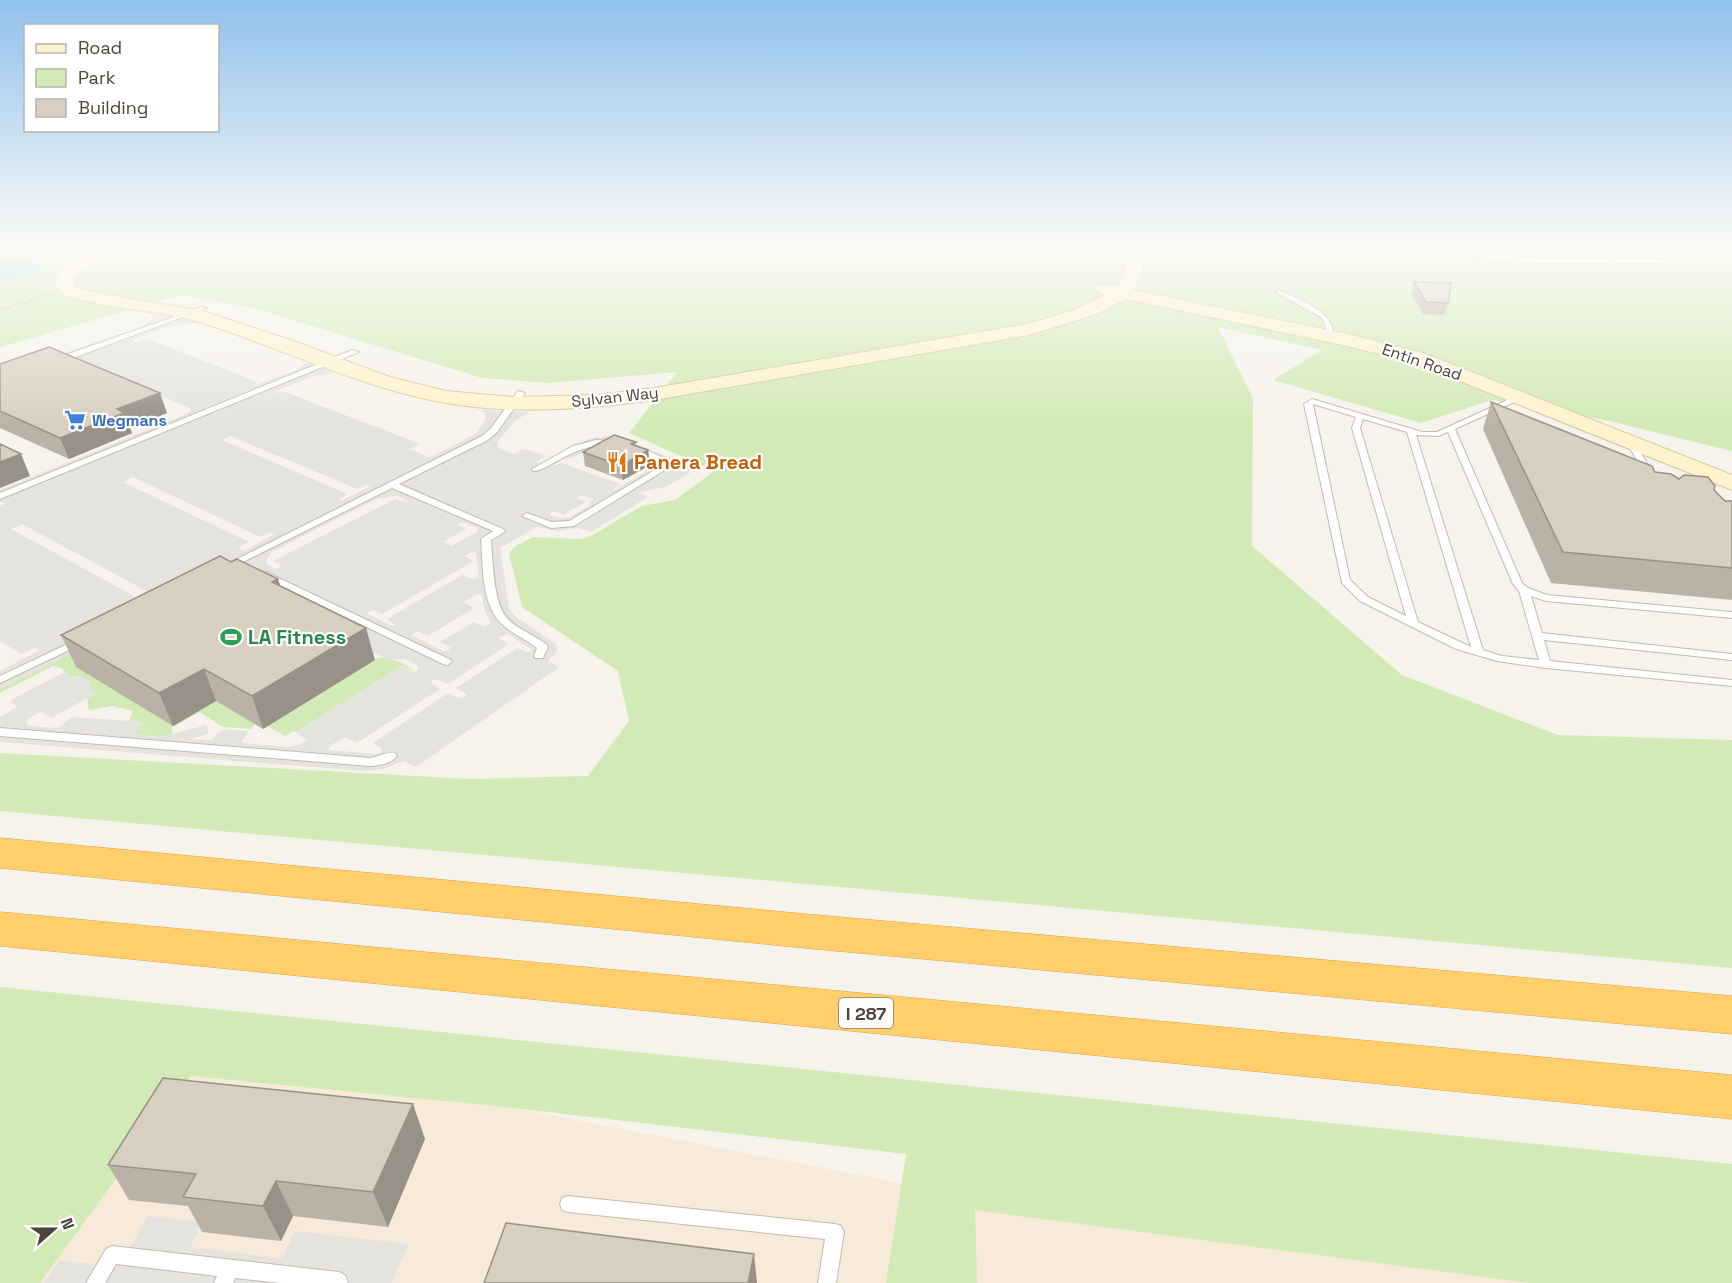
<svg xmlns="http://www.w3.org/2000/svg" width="1732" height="1283" font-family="'Space Grotesk',sans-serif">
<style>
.commercial{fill:#f7ead8}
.green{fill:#d2eab5}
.parking{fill:#e5e3e0;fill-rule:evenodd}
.water{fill:#a9d4f2}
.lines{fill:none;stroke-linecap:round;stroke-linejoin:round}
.lane-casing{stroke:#c2bbae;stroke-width:2}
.secondary-casing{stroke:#d6c79b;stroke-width:2}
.highway-casing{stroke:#e0a43c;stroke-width:1}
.path{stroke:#c4b79f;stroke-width:2;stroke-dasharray:2 2;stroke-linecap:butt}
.lane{fill:#fff;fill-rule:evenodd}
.secondary{fill:#fff3cd;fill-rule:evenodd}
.highway{fill:#ffcf6e;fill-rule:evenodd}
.wall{fill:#bab2a6}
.shaded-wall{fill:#979187}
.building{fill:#d8cfc1;stroke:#979187;stroke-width:1.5}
.labels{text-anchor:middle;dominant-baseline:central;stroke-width:4.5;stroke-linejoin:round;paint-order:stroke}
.far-street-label{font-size:16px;fill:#4b4439;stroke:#fff}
.far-shop-label{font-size:16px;font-weight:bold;fill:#366cbe;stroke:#fff;text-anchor:start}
.shield{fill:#fff;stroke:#817c74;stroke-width:1.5}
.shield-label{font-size:18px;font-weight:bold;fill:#4b4439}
.food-label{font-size:20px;font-weight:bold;fill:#c56008;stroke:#fff;text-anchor:start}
.leisure-label{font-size:20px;font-weight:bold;fill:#27864d;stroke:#fff;text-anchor:start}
</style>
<rect width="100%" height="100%" fill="#f6f3ec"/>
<path class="commercial" d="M191,1076L514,1108L963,1195L1556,1283H40Z"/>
<path class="green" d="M0,245H1732V451L1605,420L1492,400L1421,423L1273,380L1322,350L1218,327L1253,399L1252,546L1402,675L1558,735L1732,740V968L0,811V753L470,779L588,776L629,721L618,671L522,607L509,554L514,547L533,537L580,539L591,536L642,506L675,500L714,471L629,433L677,372L548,383L482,378L253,308L181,295L0,347V281L47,267L18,259L0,260Z
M213,582L216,701L255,724L251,729L223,727L200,712L172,728V734L159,737L135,735V731L143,722L129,721L133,711L112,706L89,710L87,699L97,693L89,688L91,684L79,676L72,677L64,672L62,668L53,666L0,693V689Z
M379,657L398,661L416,671L402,666L296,732L294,731L285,736L267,726Z
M0,987L1732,1164V1283H1529L975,1210L977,1283H886L906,1154L514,1108L191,1076L40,1283H0Z"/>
<path class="parking" d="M151,313L200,323L170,326L131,341L137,342L147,339L258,382L250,387L296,370L307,362L333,373L310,377L269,394L283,391L420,444L410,449L428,457L433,456L477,433L486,419L485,414L481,410L529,412L515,421L498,441L497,447L513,454L525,449L546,456L536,462L540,463L588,439L606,436L699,467L666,487L639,492L648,497L591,532L579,528L556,531L537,527L500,548L509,608L514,615L556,644L557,651L548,661L559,667L416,767L403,761L384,769L364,771L0,742V717L17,707L9,701L64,672L73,678L79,676L92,684L89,688L97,693L51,718L42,712L37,713L27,720L28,726L58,728L72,717L144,722L134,734L159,737L207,725L208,734L190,739L211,740L222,729L249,731L242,741L243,743L289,747L298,745L307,740L296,732L402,666L414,672L418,670L417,665L406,659H387L213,582L0,689V671L40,650L34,648L21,654L0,641V506L6,503L0,502V490L191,412V409L159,395L144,400L76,371L88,366L72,360L68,352L143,326L153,319ZM230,436L357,489L366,485L371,486L341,501L339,499L348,494L222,440ZM594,447L618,448L649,460L654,466L613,491L612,490L620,484L562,463L549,467L563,459L574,457ZM133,477L260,537L269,533L275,534L245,550H239L241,546L249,542L123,482ZM580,495L592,499L589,506L570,517L561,518L549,515L553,511L564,514L586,502L577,498ZM397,496L408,501L404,502L395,499L273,561L281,565L279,568H274L266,564L267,558L272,552L376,499ZM462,522L477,528V532L451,546L443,542L466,529L457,525ZM22,524L148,592L124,604L136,597L11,529ZM471,552L476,553L479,577L472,579L462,575L387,619L396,626H392L366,613L373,610L382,614L474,561L464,556ZM478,594L482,595L485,612L491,623L485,626L474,622L440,642L450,647L449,650L443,651L411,635L417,631L428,636L474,608L464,602ZM508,634L532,650L527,652L517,648L456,688L466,694V696L459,698L448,693L373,743L382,748L381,753L375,754L329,750L330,746L344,737L357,743L440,689L430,682L435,679L448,684L509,644L499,638Z
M148,1216L203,1222L190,1247L282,1258L295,1231L408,1244L392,1283H44L59,1260L118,1267Z"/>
<path class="water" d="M18,259L48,267L0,281V260Z"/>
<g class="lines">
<defs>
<path id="lane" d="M1275,245H1281V248L1287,249L1344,252L1349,251L1347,245H1353L1355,252C1341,259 1293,254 1276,250Z
M1373,245H1395L1498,255L1494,245H1500L1504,256L1532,259L1524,245H1530L1538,259H1570L1562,245H1568L1576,259H1605L1596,245H1602L1612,259H1660L1640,245H1647L1670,261L1667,263H1614L1611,265L1608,263H1536L1376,247Z
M1277,291H1281C1301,301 1335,311 1333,337L1327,336L1325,323L1321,317L1277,293Z
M202,307L207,308L73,358L0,371V367L68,354Z
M352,350L359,352L0,499V493Z
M518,391L525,393L497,432L488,440L399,484L503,529L505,531L503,533L491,540C493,561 493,602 507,618C518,630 535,635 547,645L548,647L543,658H535L534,656L537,648C526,639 512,634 502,624C481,605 483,565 481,539L493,531L392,488L231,568L228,569L223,566L482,436L491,428Z
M1516,396H1519L1523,398L1455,429L1522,583L1528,588L1547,595L1732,612V618L1546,601L1531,596L1542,633L1732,654V660L1544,640L1550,661L1732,680V686L1546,668L1497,661L1456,649L1360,601L1342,583L1304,404L1312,399L1422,432H1437ZM1313,404L1356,417L1352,428L1406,616L1368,597L1350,580ZM1363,419L1407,432L1471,647L1418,622L1360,428ZM1448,432L1513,584L1519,591L1539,660L1502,656L1483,650L1416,435L1438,436Z
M596,440L621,442L622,444L618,446C596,443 578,449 559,460C551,464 542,471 533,471L532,469L573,446Z
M1628,441H1634L1653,474L1652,476H1646L1627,443Z
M636,447C647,451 667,455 668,468L574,526L551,528L522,516L527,513L552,522L569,521L660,467V465L654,460L633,452V448Z
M266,572L451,660L452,662L447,665L443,664L263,577L261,575Z
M78,639L83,642L82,644L0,683V676Z
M0,728L370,758C379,757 387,751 395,753L397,756C390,764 380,765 370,766L0,736Z
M568,1196L835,1224L841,1226L844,1232L836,1283H818L825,1239L568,1212L562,1210L560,1204L562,1198Z
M112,1246L339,1272L345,1275L348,1283H280L235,1278L233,1283H214L217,1276L116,1264L105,1283H86L106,1249Z"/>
<path id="secondary" d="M97,245H116L73,279L75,286L91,292L203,311L302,344L390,377L446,391L513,397L597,395L654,388L1027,324L1071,311L1106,295L1099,293L1096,289L1099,285H1119L1125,271L1129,245H1145L1142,271L1133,290L1348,334L1426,354L1732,475V490L1412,362L1347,346L1125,299L1097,314L1029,335L654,400C586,409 514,415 446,403C359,388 279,346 195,321C152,308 105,310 62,294L55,283C59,265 83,255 97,245Z"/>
<path id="highway" d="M0,838L805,914L1732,996V1034L805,948L0,868Z
M0,912L1732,1075V1119L0,946Z"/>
</defs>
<use href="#lane" class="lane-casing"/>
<use href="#secondary" class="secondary-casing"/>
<use href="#highway" class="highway-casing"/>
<path class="path" d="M0,310L51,294"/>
<use href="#lane" class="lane"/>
<use href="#secondary" class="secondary"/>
<use href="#highway" class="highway"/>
</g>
<path class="wall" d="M1414,282L1448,303L1444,315L1423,314L1411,294Z
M0,364L167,413L130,428L132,433L69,459L0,428Z
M1491,402L1655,472L1714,490L1725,501H1732V600L1551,583L1483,429Z
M636,442V446L648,450L650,465L623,480L585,466L583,452Z
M231,562L278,579L280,586L375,660L263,729L216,701L173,726L76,667L61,635Z
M425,1139L388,1227L293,1216L281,1241L202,1232L188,1206L129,1200L108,1165Z"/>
<path class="shaded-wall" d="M160,393L167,413L130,428L132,433L69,459L60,438L117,409Z
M648,450L650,465L623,480L621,466Z
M21,454L30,476L0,488V462Z
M278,579L288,610L272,582Z
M366,628L375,660L263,729L252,696Z
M204,669L216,701L173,726L159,693Z
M413,1104L425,1139L388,1227L373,1192Z
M276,1181L293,1216L281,1241L263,1206Z
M754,1254L757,1283H748Z"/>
<path class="building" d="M1414,282L1451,283L1448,303L1426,302Z
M49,347L160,393L117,409L124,413L60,438L0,411V364Z
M1491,402L1652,466L1655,472L1671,474L1679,479L1684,475L1708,477L1715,486L1714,490L1725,501H1732V568L1563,552Z
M614,435L636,442L631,444L648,450L621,466L583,452Z
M0,444L21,454L0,462Z
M220,556L231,562L237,559L278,579L272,582L366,628L252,696L204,669L159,693L61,635Z
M163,1078L413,1104L373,1192L276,1181L263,1206L183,1197L196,1174L108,1165Z
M506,1223L754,1254L748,1283H484Z"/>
<linearGradient id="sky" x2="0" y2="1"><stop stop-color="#8fc1ec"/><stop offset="0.58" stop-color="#fbfaf6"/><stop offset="1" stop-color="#fbfaf6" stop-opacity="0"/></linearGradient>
<rect width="1732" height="425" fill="url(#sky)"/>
<defs>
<symbol id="supermarket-bare" viewBox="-9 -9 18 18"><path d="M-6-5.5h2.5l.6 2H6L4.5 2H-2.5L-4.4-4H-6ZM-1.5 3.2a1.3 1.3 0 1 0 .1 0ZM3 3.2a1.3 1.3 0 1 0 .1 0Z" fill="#3f7fe0" stroke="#fff" stroke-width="2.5" paint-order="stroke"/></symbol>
<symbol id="restaurant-bare" viewBox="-9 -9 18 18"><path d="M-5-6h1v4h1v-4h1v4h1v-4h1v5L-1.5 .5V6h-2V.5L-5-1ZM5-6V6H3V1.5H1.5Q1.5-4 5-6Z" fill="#e8710a" stroke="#fff" stroke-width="2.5" paint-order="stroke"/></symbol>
<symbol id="stadium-bare" viewBox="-9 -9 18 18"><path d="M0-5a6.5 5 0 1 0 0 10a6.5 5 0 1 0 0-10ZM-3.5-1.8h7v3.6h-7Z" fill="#2e9e5b" stroke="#fff" stroke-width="2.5" paint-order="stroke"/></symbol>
</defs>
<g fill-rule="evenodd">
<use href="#supermarket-bare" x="60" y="405" width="30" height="30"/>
<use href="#restaurant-bare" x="602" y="447" width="30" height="30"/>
<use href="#stadium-bare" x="216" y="622" width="30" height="30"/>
</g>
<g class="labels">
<g class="far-street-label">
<text transform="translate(1422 362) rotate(19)">Entin Road</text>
<text transform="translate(615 397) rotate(-6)">Sylvan Way</text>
</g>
<g class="far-shop-label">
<text x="92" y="420">Wegmans</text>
</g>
<rect class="shield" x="839" y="998" width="54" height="30" rx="4.5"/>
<g class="shield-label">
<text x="866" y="1013">I 287</text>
</g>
<g class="food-label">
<text x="634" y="462">Panera Bread</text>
</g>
<g class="leisure-label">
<text x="248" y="637">LA Fitness</text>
</g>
</g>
<rect x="24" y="24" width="195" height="108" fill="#ffffff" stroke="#b7b4b0" stroke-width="1.5"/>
<rect x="36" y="44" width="30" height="9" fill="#fff3cd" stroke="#b7b4b0" stroke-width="1.5"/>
<text x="78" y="54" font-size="18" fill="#4b4439">Road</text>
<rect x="36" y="69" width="30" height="18" fill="#d2eab5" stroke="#b7b4b0" stroke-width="1.5"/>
<text x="78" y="84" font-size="18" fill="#4b4439">Park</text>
<rect x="36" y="99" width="30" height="18" fill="#d8cfc1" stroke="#b7b4b0" stroke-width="1.5"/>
<text x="78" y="114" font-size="18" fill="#4b4439">Building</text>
<g transform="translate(54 1229) rotate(69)" stroke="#ffffff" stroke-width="4.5" paint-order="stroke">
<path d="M0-4.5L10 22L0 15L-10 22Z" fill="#4b4439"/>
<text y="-9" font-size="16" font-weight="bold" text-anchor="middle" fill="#4b4439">N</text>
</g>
</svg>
